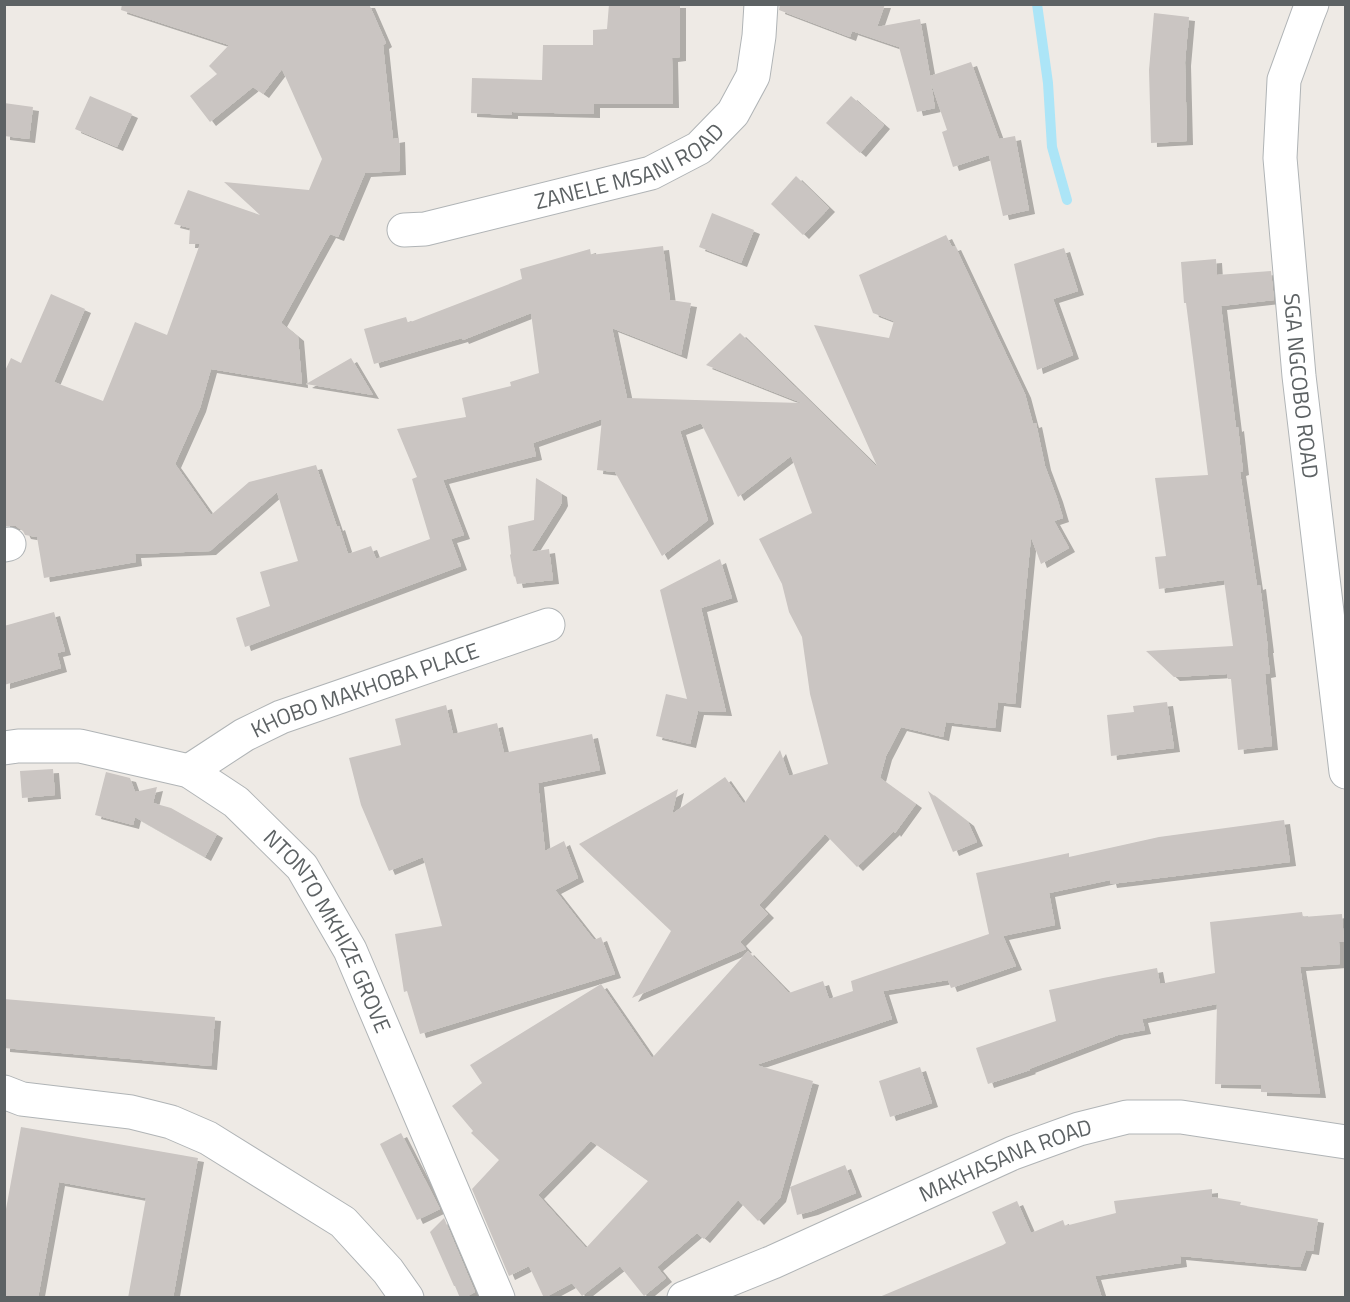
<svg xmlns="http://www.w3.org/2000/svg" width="1350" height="1302" font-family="'Titillium Web',sans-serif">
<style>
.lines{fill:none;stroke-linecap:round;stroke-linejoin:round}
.stream{stroke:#ace5f7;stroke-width:10}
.building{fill:#cac5c2;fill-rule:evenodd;filter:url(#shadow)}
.minor-casing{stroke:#b0b4b6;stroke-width:35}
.minor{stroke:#fff;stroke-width:33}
.labels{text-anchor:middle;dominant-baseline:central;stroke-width:4.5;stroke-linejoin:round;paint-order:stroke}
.street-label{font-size:22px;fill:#5d6264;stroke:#fff}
</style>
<defs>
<filter id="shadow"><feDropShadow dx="6" dy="4" stdDeviation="0" flood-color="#0004"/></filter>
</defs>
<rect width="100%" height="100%" fill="#eeeae5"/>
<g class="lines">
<path class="stream" d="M1037,4L1048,83L1052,147L1067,200"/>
</g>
<path class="building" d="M122,4H369L386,43L383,45L393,139L399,138L400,171L365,173L338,237L330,234L281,323L298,337L302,384L211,369L200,408L175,464L211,515L249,482L316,465L337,527L339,526L348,554L371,546L376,559L430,539L412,479L417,477L397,429L466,417L462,398L511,386L510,382L539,373L531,313L463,340L462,338L374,364L364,329L406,317L408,323L522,279L520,269L590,249L591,255L663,246L670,300L691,303L681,355L612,328L627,398L802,403L706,365L740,333L878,468L814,325L889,338L894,321L873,313L859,275L946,235L952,247L955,246L1025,394L1033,424L1036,423L1045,466L1057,498L1063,518L1054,521L1069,548L1041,564L1031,537L1015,704L998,702L995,728L946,722L943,737L901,727L886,756L880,778L916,804L895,833L894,831L857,867L825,834L759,905L768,914L740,942L746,949L632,998L671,931L579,844L678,789L672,814L725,777L744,804L780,750L789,776L828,764L810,694L802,637L789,612L782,584L759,539L812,513L791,456L738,497L701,423L680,431L708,520L662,556L615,472L597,470L602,419L533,443L536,456L443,480L464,535L451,539L461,566L245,647L236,618L270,606L260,572L298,561L277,492L210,551L135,554L136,562L44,578L37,537L25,535L23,531L16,526H4V373L11,358L21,363L51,294L85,309L54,382L103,401L135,322L167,335L200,244H189L190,228L174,224L188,190L260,215L224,182L309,190L322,159L282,69L263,94L253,87L210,122L190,96L217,74L209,66L229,45L121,10Z
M609,4H680V57L672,58L673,104H594V114L512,112V115L471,113L472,78L542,80L543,45H593V30L607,29Z
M780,4H885L877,27L920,19L930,76L971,62L999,139L1015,136L1029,210L1003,216L989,155L953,167L942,132L947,130L931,83L935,108L917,112L899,47L852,31L850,37L779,10Z
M1154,13L1189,17L1185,62L1187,141L1151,143L1149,70Z
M90,96L132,114L117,147L75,129Z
M851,96L884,125L860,153L826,123Z
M4,103L33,107L29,139L4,136Z
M796,176L829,208L803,235L771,204Z
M712,213L754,230L741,263L699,247Z
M1064,248L1078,291L1053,299L1073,355L1037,370L1014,264Z
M1216,259L1217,275L1271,271L1274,300L1221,306L1236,428L1238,427L1243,471L1240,472L1257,586L1260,585L1268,649H1267L1270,673L1265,674L1272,746L1238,750L1231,679H1228L1227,674L1174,677L1146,651L1233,646L1224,580L1159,589L1155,557L1166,556L1155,478L1208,475L1186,303H1184L1181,262Z
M351,358L373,395L306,384Z
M536,478L561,493L562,502L560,506L531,552L549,549L553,580L517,584L515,576L514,577L510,555L511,554L508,526L534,520Z
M720,559L732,598L701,608L726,712L698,711L690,744L656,736L666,694L687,699L660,590Z
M54,612L65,651L57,653L61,668L4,685V626Z
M1167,702L1174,748L1111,756L1107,715L1134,712L1133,706Z
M446,705L453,734L497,723L504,753L592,734L600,770L538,783L545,851L564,841L578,878L555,890L594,940L601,937L615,974L420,1034L407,991L404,992L395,934L442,926L423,857L389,871L361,805L349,758L401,745L395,719Z
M53,769L55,795L22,798L20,771Z
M106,772L130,778L135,792L157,787L153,803L171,808L217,834L205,857L135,817L133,825L95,815Z
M928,791L968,822L977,842L953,852Z
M1284,820L1290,862L1111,884L1110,880L1049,893L1055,925L1003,936L1016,966L951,988L948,980L883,991L892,1019L756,1065L813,1081L780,1198L758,1221L738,1200L704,1239L697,1233L657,1267L666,1278L644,1296L620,1266L582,1296L572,1283L544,1298L529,1266L509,1276L472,1189L499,1160L471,1133L473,1131L452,1106L482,1083L470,1065L601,984L652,1058L748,951L789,993L823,981L829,999L853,991L851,981L989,934L976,873L1069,853V857L1159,837ZM591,1141L648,1181L586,1248L538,1195Z
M1302,912L1303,917L1342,914L1344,942H1339L1340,964L1300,967L1320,1094L1261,1092V1085L1215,1084L1217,1004L1142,1019L1145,1030L1118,1035L1029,1069L1030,1070L988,1084L976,1048L1056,1021L1049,990L1103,978L1157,968L1160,984L1215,973L1210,922Z
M4,999L215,1017L211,1066L4,1048Z
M920,1067L932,1103L890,1117L879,1081Z
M21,1127L198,1158L173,1298H128L146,1198L59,1182L38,1298H4V1220Z
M401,1133L440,1209L417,1220L380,1144Z
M845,1165L856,1193L812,1211L797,1215L790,1187Z
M1212,1189V1197L1241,1202L1240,1205L1318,1219L1313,1251L1306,1250L1300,1267L1180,1256L1181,1263L1095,1276L1102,1298H877L1003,1245L1006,1243L992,1212L1017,1201L1031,1233L1063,1220L1065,1226L1116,1213L1114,1201Z
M444,1218L475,1292L464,1298H460L455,1286H454L430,1232Z"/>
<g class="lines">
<defs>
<g id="minor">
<path id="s1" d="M1312,4L1308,14L1284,80L1280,158L1299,376L1346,772"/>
<path id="s2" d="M404,230L425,229L651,173L699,148L733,113L753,76L759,36L761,4"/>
<path d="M4,545L9,544"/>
<path id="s3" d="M4,748L18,746H80L189,771L236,802L302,867L350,950L498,1298"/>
<path id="s4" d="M189,771L244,735L281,717L548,625"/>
<path d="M4,1092L22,1099L131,1112L171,1122L208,1138L343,1222L388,1271L407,1298"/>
<path id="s5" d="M684,1298L773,1262L1013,1153L1079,1129L1127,1117H1181L1346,1142"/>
</g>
</defs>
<use href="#minor" class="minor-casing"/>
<use href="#minor" class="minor"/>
</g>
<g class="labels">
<g class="street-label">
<text stroke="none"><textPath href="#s2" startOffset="236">ZANELE MSANI ROAD</textPath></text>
<text stroke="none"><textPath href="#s1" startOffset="388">SGA NGCOBO ROAD</textPath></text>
<text stroke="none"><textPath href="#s4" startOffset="195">KHOBO MAKHOBA PLACE</textPath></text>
<text stroke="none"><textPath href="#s3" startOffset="405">NTONTO MKHIZE GROVE</textPath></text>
<text stroke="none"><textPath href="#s5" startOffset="350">MAKHASANA ROAD</textPath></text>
</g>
</g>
<rect width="1350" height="1302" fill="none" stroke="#5d6264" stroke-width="12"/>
</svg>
